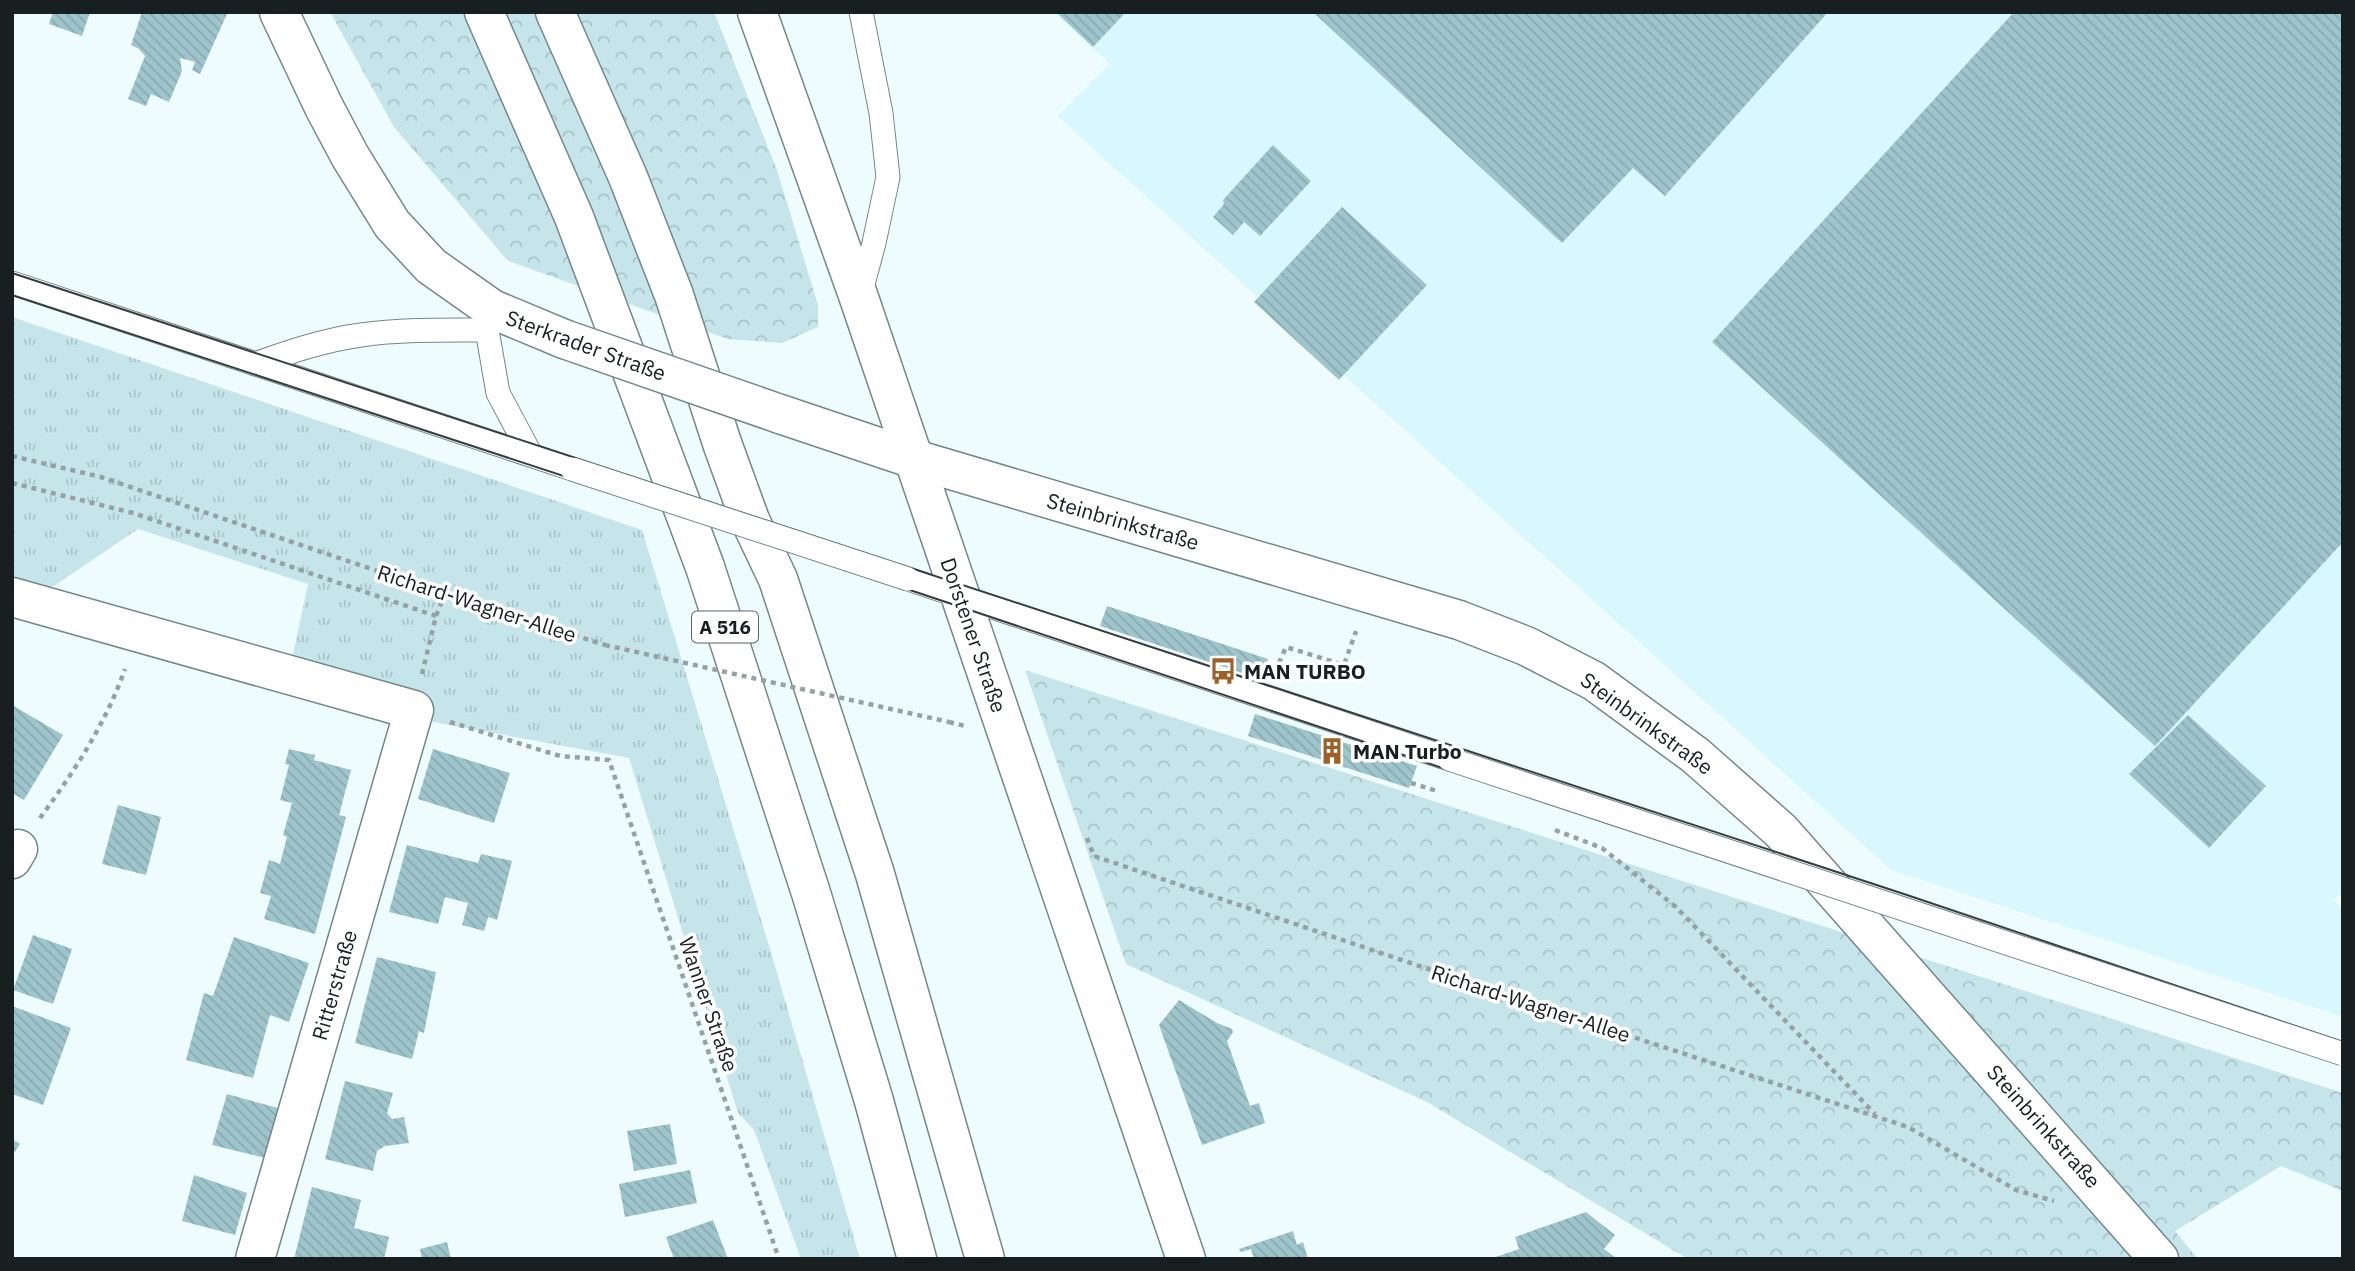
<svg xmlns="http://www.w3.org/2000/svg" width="2355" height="1271" font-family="'IBM Plex Sans',sans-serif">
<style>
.built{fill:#d9f8fe}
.grass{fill:url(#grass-tufts)}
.forest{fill:url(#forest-crowns)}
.building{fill:url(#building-back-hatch)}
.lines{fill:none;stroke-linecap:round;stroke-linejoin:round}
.service-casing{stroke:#74878b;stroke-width:25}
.minor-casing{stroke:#74878b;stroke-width:41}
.tertiary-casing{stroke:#74878b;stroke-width:41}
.secondary-casing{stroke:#74878b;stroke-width:41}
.motorway-casing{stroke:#74878b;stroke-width:41}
.path{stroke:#96a1a3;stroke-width:4.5;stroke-dasharray:5 5;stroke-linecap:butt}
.service{stroke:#fff;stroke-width:23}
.minor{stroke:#fff;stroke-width:38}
.tertiary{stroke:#fff;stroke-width:38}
.secondary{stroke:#fff;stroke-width:38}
.motorway{stroke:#fff;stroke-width:38}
.tram{stroke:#363f40;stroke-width:2}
.service-bridge-casing{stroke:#74878b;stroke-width:25;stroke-linecap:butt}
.tertiary-bridge-casing{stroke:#74878b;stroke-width:41;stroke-linecap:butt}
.path-bridge{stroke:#96a1a3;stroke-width:4.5;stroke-dasharray:5 5;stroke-linecap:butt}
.service-bridge{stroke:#fff;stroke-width:23}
.tertiary-bridge{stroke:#fff;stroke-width:38}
.labels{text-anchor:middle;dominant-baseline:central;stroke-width:7;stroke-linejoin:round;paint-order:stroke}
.shield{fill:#fff;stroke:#5d6263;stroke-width:2}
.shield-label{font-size:19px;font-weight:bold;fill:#171f20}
.street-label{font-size:21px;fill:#171f20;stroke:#fff}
.poi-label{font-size:21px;font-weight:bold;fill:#171f20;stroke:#fff;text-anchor:start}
</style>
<defs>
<pattern id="grass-tufts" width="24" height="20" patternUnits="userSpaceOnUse" patternTransform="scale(1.75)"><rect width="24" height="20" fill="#c5e5eb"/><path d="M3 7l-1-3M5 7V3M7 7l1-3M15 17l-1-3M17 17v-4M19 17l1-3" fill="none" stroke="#a8c4c9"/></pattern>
<pattern id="forest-crowns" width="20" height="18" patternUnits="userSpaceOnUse" patternTransform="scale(1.75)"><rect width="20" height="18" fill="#c5e5eb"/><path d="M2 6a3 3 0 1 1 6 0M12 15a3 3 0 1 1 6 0" fill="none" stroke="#a8c4c9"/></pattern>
<pattern id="building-back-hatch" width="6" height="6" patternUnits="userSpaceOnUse" patternTransform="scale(1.75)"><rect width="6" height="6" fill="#9fc5cc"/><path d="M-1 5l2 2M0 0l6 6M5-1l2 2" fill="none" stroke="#88a9af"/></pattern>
</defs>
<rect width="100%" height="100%" fill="#effcfe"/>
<path class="built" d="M1053,12H2343V891L2334,900L2343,910V1017L1891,870L1057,116L1110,64Z"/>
<path class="grass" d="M12,317L642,530L773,959L860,1259H801L754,1130L738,1113L629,758L434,722L287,683L308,584L138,529L54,586L12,595Z"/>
<path class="forest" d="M330,12H714L777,170L818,305V327L782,343L728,339L508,261L394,127Z
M1025,670L2343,1093V1191L2281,1166L2175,1231L2198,1259H1688L1427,1102L1126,964Z"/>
<path class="building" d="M53,12H90L82,36L49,24Z
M142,12H221L227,14L200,74L192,70L195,62L180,58L182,71L169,102L151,94L146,106L128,99L145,56L139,49L131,45Z
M1056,12H1126L1093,47Z
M1313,12H1828L1665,196L1633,168L1562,243Z
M2014,12H2343V542L2155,746L1712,342Z
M1273,145L1311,181L1260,236L1244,222L1233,235L1213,217L1224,204L1223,200Z
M1342,207L1427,285L1339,380L1254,302Z
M1107,606L1268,659L1261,679L1100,626Z
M12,705L63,735L24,800L12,793Z
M1255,714L1417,766L1409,788L1248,736Z
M2188,715L2266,786L2209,848L2129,774Z
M289,749L315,755L314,760L351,770L339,815L346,817L315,934L264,919L271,896L260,893L269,860L280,864L287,837L283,835L292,803L280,800L289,765L285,764Z
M433,749L510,773L494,823L418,799Z
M118,805L161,817L146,875L102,864Z
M407,845L478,863L481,854L512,861L497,920L488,917L484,931L462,925L468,903L445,897L438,924L389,912Z
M33,935L72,949L53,1004L13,990Z
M234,937L309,963L289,1022L270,1015L253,1078L186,1060L204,993L213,996Z
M377,957L436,972L424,1033L419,1031L412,1059L355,1043Z
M1179,1000L1217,1023L1232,1029L1233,1032L1227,1041L1250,1106L1259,1103L1265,1123L1202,1145L1159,1025Z
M12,1006L71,1028L43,1105L12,1094Z
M345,1081L393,1093L387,1113L392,1119L404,1117L409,1143L385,1146L377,1151L373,1171L325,1159Z
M227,1094L278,1108L265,1158L212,1145Z
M670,1124L677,1164L634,1171L627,1131Z
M12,1139L20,1144L12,1156Z
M690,1170L697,1203L625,1217L619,1184Z
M194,1175L247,1193L235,1235L182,1221Z
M312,1187L361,1200L354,1228L389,1237L384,1259H294Z
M1586,1212L1615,1235L1604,1249L1617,1259H1490L1519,1249L1515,1237Z
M713,1220L728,1259H674L666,1237Z
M1293,1231L1297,1245L1303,1242L1308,1259H1254L1251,1249L1241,1252L1239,1249Z
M447,1242L451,1259H422L420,1249Z"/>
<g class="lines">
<defs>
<path id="service" d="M12,283L572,469
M860,295L874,243L888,177L881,113L861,12
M487,330L498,393L531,455
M255,364C289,352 324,340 361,335C402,329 445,330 487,330L492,309
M908,579L1449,759"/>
<path id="minor" d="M12,597L414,710L255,1259
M12,859L18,849"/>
<path id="tertiary" d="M279,12L324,107L350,156L392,224L431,266L492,309L564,339
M780,414L914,459L1459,620L1526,646L1594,681L1695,755L1781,831L2159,1259"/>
<path id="secondary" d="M757,12L859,298L1186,1259"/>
<path id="motorway" d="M484,12L574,217L705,567L811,893L874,1101L917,1259
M555,12L628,177L674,295L722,443L750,520L778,579L875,874L985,1259"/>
</defs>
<use href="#service" class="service-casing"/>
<use href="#minor" class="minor-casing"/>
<use href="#tertiary" class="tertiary-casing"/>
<use href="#secondary" class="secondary-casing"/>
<use href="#motorway" class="motorway-casing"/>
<path class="path" d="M12,456L101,477L445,594L605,645
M12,483L133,513L436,616
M1279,663L1286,647L1344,665L1356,631
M422,674L436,616L445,594
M450,722L560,756L609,760L779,1259
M949,722L965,726
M1411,783L1437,791
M40,818C74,772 106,723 125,669
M1555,830L1602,848L1676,907L1875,1114
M1087,838L1094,856L1529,1003L1908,1127L2016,1190L2054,1201"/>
<use href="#service" class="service"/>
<use href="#minor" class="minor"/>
<use href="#tertiary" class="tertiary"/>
<use href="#secondary" class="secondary"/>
<use href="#motorway" class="motorway"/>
<path class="tram" d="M12,273L1907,895L2343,1042
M12,295C289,387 567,476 844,568C1343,735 1842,903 2343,1064"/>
<defs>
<path id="service-bridge" d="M572,469L908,579
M1449,759L2343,1054"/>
<path id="tertiary-bridge" d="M564,339L780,414"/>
</defs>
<use href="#service-bridge" class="service-bridge-casing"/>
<use href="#tertiary-bridge" class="tertiary-bridge-casing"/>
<path class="path-bridge" d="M605,645L949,722"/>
<use href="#service-bridge" class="service-bridge"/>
<use href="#tertiary-bridge" class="tertiary-bridge"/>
</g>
<defs>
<symbol id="bus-bare" viewBox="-9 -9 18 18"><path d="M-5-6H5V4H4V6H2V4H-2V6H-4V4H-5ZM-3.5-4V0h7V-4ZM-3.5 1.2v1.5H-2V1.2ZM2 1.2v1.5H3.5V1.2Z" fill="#9f6027" stroke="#fff" stroke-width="2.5" paint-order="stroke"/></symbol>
<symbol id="building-bare" viewBox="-9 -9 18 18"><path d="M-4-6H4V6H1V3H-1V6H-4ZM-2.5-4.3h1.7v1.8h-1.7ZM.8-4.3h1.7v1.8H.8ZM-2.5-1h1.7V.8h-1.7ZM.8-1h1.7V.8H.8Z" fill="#9f6027" stroke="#fff" stroke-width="2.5" paint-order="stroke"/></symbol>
</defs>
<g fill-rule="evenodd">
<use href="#bus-bare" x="1204" y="652" width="38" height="38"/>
<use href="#building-bare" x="1313" y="732" width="38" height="38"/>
</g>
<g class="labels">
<rect class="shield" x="692" y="611.5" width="66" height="31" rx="5"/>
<g class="shield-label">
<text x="725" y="627">A 516</text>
</g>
<g class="street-label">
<text transform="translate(586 345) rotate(20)">Sterkrader Straße</text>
<text transform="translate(1123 521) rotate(16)">Steinbrinkstraße</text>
<text transform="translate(477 603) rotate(18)">Richard-Wagner-Allee</text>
<text transform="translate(974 635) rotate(71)">Dorstener Straße</text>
<text transform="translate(1647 723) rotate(36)">Steinbrinkstraße</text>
<text transform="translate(334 985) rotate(-74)">Ritterstraße</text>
<text transform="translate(1531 1003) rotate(18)">Richard-Wagner-Allee</text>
<text transform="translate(709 1004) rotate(71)">Wanner Straße</text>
<text transform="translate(2044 1126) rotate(48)">Steinbrinkstraße</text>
</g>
<g class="poi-label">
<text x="1244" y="671">MAN TURBO</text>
<text x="1353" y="751">MAN Turbo</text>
</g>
</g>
<rect width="2355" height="1271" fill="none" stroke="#171f20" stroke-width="28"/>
</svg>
